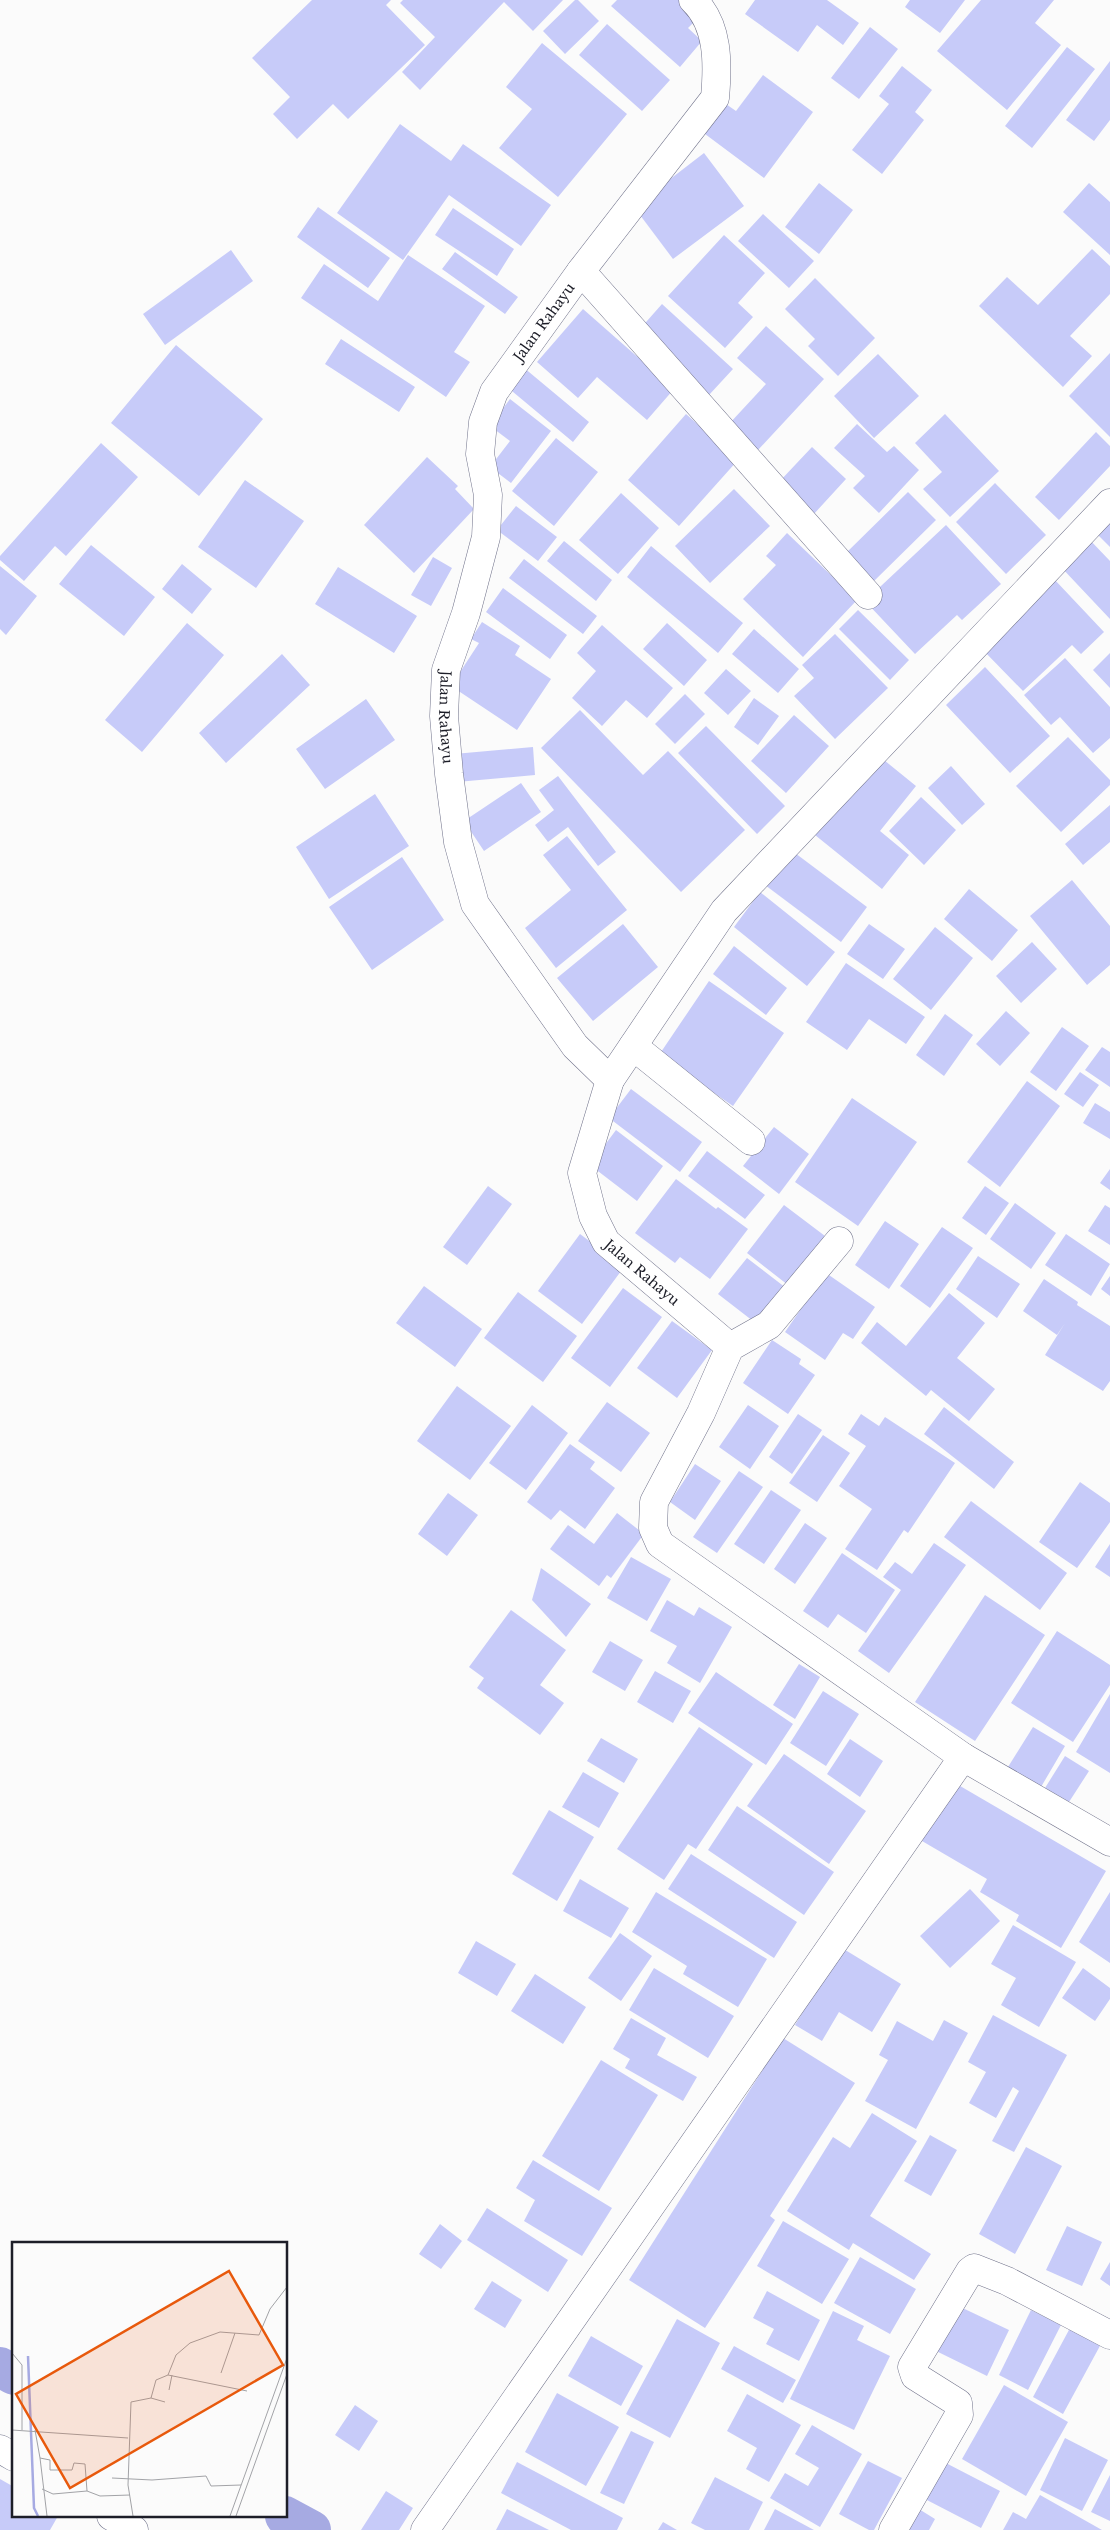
<svg xmlns="http://www.w3.org/2000/svg" width="1110" height="2530" font-family="'Libre Baskerville',serif">
<style>
.lines{fill:none;stroke-linecap:round;stroke-linejoin:round}
.canal{stroke:#a6aae2;stroke-width:40}
.building{fill:#c7cbf9}
.street-casing{stroke:#71738b;stroke-width:29}
.street{stroke:#fff;stroke-width:28}
.labels{text-anchor:middle;dominant-baseline:central;stroke-width:4.5;stroke-linejoin:round;paint-order:stroke}
.street-label{font-size:14px;fill:#1d1e28;stroke:#fff}
.inset-river{fill:none;stroke:#a6aae2;stroke-width:2.5}
.inset-road{fill:none;stroke:#a2a3a7;stroke-width:1}
.view{fill:#e8590c;fill-opacity:0.15;stroke:#e8590c;stroke-width:2.5}
.inset-edge{fill:none;stroke:#1d1e28;stroke-width:2.5}
</style>
<rect width="100%" height="100%" fill="#fbfbfb"/>
<g class="lines">
<path class="canal" d="M0,2367L14,2375
M285,2516L311,2530"/>
</g>
<path class="building" d="M312,0H391L386,5L425,45L348,119L333,104L297,139L273,114L290,97L252,58Z
M403,0H563L533,31L504,2L420,90L402,72L435,37L400,3Z
M575,0H578L599,21L565,54L543,31Z
M617,0H680L699,17L688,28L702,41L680,67L611,6Z
M755,0H827L859,23L843,45L817,25L798,52L745,14Z
M910,0H965L940,33L905,7Z
M981,0H1054L1035,23L1061,45L1007,110L937,51Z
M607,24L670,80L642,111L579,55Z
M870,27L898,49L859,99L831,78Z
M542,43L627,114L558,197L499,148L532,109L506,87Z
M1067,47L1095,69L1032,148L1005,126Z
M1110,61V120L1094,141L1066,120Z
M902,66L932,90L915,112L924,120L882,174L852,150L889,104L879,96Z
M763,75L813,112L764,178L701,131L723,102L736,111Z
M400,124L451,161L463,144L551,205L521,246L449,195L403,260L337,213Z
M704,153L744,206L673,259L634,207Z
M819,183L853,210L819,254L785,227Z
M1089,183L1110,202V255L1063,212Z
M318,207L390,258L368,288L297,237Z
M453,208L514,249L497,276L435,235Z
M763,214L814,261L789,288L738,241Z
M724,235L765,273L738,303L753,317L725,348L668,296Z
M1092,249L1110,266V294L1070,336L1092,356L1063,387L979,306L1007,277L1038,305Z
M231,250L253,281L165,345L143,314Z
M455,252L518,297L505,314L442,269Z
M408,255L485,306L454,352L470,362L446,397L301,298L324,264L378,301Z
M815,278L875,338L838,376L808,346L815,339L785,309Z
M662,304L733,369L709,395L639,330Z
M583,309L674,389L647,420L597,377L578,398L537,362Z
M766,326L824,379L758,450L729,424L766,384L737,358Z
M341,339L415,387L399,412L325,364Z
M176,345L263,419L199,496L111,423Z
M1110,353V437L1069,396Z
M878,354L919,396L874,438L834,396Z
M523,367L589,422L573,442L507,387Z
M510,399L551,431L511,483L490,467L510,441L490,426Z
M686,414L738,460L679,526L628,480Z
M945,414L999,471L950,517L923,489L942,472L915,443Z
M857,424L887,452L894,446L919,470L879,513L853,488L865,476L834,448Z
M1096,432L1110,446V466L1059,520L1035,497Z
M556,438L598,472L554,526L512,491Z
M101,443L138,477L66,556L55,546L24,581L0,560V556Z
M812,447L846,479L813,515L779,482Z
M427,457L458,486L455,489L474,509L414,573L364,525Z
M245,480L304,521L256,588L198,547Z
M995,483L1046,535L1006,574L956,522Z
M734,489L770,526L710,583L675,546Z
M908,492L936,520L871,584L843,556Z
M621,493L659,528L618,574L579,540Z
M516,506L557,537L538,561L497,530Z
M1110,510V547L1091,528Z
M946,525L1001,584L962,620L957,615L915,654L865,601Z
M787,533L857,600L803,657L743,599L776,565L766,556Z
M1088,538L1110,561V619L1060,566Z
M564,541L612,580L596,601L547,561Z
M91,545L155,597L124,636L59,584Z
M651,546L743,623L718,653L627,577Z
M433,557L452,568L431,606L411,595Z
M524,559L597,616L583,634L509,578Z
M182,564L212,589L192,614L162,589Z
M0,566L37,596L6,635L0,629Z
M338,567L417,616L394,653L315,604Z
M1054,579L1104,632L1081,654L1072,645L1023,691L982,649Z
M503,588L567,635L550,659L486,612Z
M858,610L909,660L890,680L839,629Z
M482,622L520,646L515,655L551,679L517,730L451,686L479,643L471,639Z
M187,623L224,655L142,752L105,720Z
M667,623L707,660L684,686L643,649Z
M602,625L673,688L647,718L626,700L602,726L572,698L596,671L577,653Z
M754,629L799,669L778,693L732,654Z
M835,634L888,688L835,739L794,696L814,678L802,665Z
M1110,653V688L1093,670Z
M282,654L310,685L226,763L199,733Z
M1065,658L1110,707V738L1093,753L1060,717L1051,725L1024,695Z
M985,667L1050,736L1010,773L946,705Z
M726,669L751,691L728,715L704,693Z
M685,694L705,714L675,744L655,724Z
M754,698L779,716L758,745L734,727Z
M366,699L395,740L325,789L296,749Z
M580,710L643,775L668,751L745,830L681,892L541,748Z
M794,715L829,746L786,793L751,761Z
M706,726L785,806L757,834L678,753Z
M1068,737L1110,780V785L1061,832L1016,786Z
M533,747L535,775L457,782L454,754Z
M879,756L916,786L880,831L909,855L882,889L815,835Z
M951,766L985,804L962,825L928,788Z
M558,776L616,852L598,866L568,827L548,842L535,825L554,810L539,790Z
M521,783L541,812L484,851L464,821Z
M375,794L409,846L329,899L296,847Z
M921,797L956,830L924,865L889,831Z
M1110,805V842L1083,865L1065,844Z
M567,836L627,910L556,968L525,928L571,890L543,855Z
M791,850L867,907L841,942L765,885Z
M402,857L444,920L372,970L329,907Z
M1072,880L1110,926V965L1087,985L1030,916Z
M969,889L1018,930L992,961L944,919Z
M760,892L835,952L807,986L734,927Z
M623,924L658,967L593,1021L557,978Z
M869,924L905,949L883,979L847,954Z
M935,927L973,958L931,1010L893,979Z
M1032,942L1057,969L1021,1003L996,976Z
M734,946L787,988L766,1015L713,974Z
M846,963L925,1017L906,1044L869,1019L847,1050L806,1022Z
M709,981L784,1033L733,1106L659,1055Z
M1006,1011L1030,1033L1000,1066L976,1044Z
M945,1014L973,1035L944,1076L916,1055Z
M1062,1027L1089,1046L1056,1091L1030,1072Z
M1102,1047L1110,1052V1087L1085,1070Z
M1080,1072L1099,1085L1083,1107L1064,1094Z
M1027,1081L1060,1106L1000,1187L967,1162Z
M631,1089L702,1142L680,1172L609,1118Z
M852,1098L917,1142L858,1226L795,1182Z
M1095,1103L1110,1112V1139L1083,1123Z
M774,1127L809,1154L779,1194L743,1166Z
M616,1130L663,1166L637,1201L590,1165Z
M707,1151L765,1195L745,1219L688,1176Z
M1110,1169V1190L1100,1183Z
M676,1179L716,1209L718,1207L748,1229L710,1279L680,1257L675,1263L635,1233Z
M488,1186L512,1204L467,1265L443,1247Z
M985,1186L1009,1203L986,1235L962,1218Z
M1015,1203L1056,1233L1031,1269L990,1239Z
M784,1205L825,1236L788,1285L747,1253Z
M1105,1205L1110,1208V1245L1088,1231Z
M885,1221L919,1244L889,1289L855,1265Z
M942,1227L973,1248L930,1308L900,1286Z
M580,1234L624,1267L582,1324L538,1291Z
M1066,1234L1110,1264L1091,1296L1045,1265Z
M978,1256L1020,1284L997,1318L956,1289Z
M747,1258L790,1291L762,1328L718,1294Z
M826,1273L875,1307L853,1339L843,1333L825,1360L785,1332Z
M1110,1276V1296L1101,1289Z
M1044,1279L1078,1302L1077,1305L1110,1326V1381L1103,1391L1045,1355L1065,1323L1057,1335L1023,1311Z
M424,1286L482,1329L455,1367L396,1323Z
M623,1288L662,1317L610,1387L571,1358Z
M518,1292L577,1336L543,1382L484,1338Z
M949,1293L985,1323L957,1358L995,1389L969,1421L931,1390L926,1396L861,1343L877,1322L906,1346Z
M672,1321L712,1350L677,1398L637,1368Z
M772,1340L801,1359L799,1364L815,1375L788,1414L743,1383Z
M457,1386L511,1426L470,1480L417,1441Z
M607,1402L650,1433L621,1472L578,1441Z
M532,1405L568,1433L526,1490L489,1463Z
M748,1405L779,1426L750,1469L719,1447Z
M944,1407L1014,1462L994,1489L924,1434Z
M798,1414L822,1430L792,1474L769,1457Z
M861,1414L879,1426L885,1417L955,1463L908,1533L904,1530L877,1570L845,1549L872,1509L839,1486L866,1446L848,1434Z
M823,1435L850,1453L817,1502L789,1483Z
M570,1444L595,1462L590,1469L615,1488L585,1529L560,1510L551,1520L527,1502Z
M695,1464L721,1481L695,1520L670,1502Z
M739,1471L763,1487L717,1553L693,1537Z
M1080,1482L1110,1503V1522L1077,1568L1039,1542Z
M771,1490L801,1510L764,1564L734,1544Z
M448,1493L478,1515L447,1556L418,1534Z
M971,1501L1067,1573L1040,1610L944,1537Z
M617,1513L644,1534L611,1578L607,1575L599,1586L550,1549L568,1525L594,1544Z
M805,1523L827,1538L795,1584L774,1569Z
M934,1543L966,1565L889,1673L858,1651L901,1590L883,1577L895,1562L912,1574Z
M1110,1544V1577L1095,1567Z
M842,1553L895,1590L866,1633L838,1614L828,1628L803,1611Z
M631,1557L671,1579L647,1621L607,1598Z
M541,1568L591,1604L566,1637L532,1600Z
M985,1595L1045,1635L975,1741L915,1702Z
M667,1600L694,1616L699,1607L732,1627L700,1683L667,1663L677,1646L650,1631Z
M511,1610L566,1650L540,1685L564,1703L540,1735L477,1688L484,1678L469,1667Z
M1057,1631L1110,1665V1685L1073,1742L1011,1703Z
M610,1641L643,1660L625,1691L592,1672Z
M799,1664L820,1677L795,1719L773,1705Z
M655,1671L691,1691L673,1723L637,1702Z
M716,1672L793,1724L766,1765L688,1713Z
M823,1691L859,1714L826,1766L790,1743Z
M1110,1694V1773L1076,1752Z
M699,1727L753,1764L696,1849L688,1844L664,1880L617,1849Z
M1033,1727L1065,1746L1041,1787L1008,1767Z
M601,1738L638,1759L624,1783L587,1761Z
M850,1739L883,1761L860,1797L827,1774Z
M784,1754L866,1811L829,1864L747,1806Z
M1065,1756L1089,1771L1069,1802L1045,1788Z
M583,1772L619,1793L599,1828L562,1807Z
M955,1783L1106,1871L1061,1948L1016,1921L1019,1915L980,1892L987,1879L922,1841Z
M737,1806L834,1872L804,1915L708,1850Z
M549,1810L594,1837L557,1901L512,1874Z
M691,1854L797,1922L774,1958L668,1889Z
M580,1879L629,1908L611,1938L563,1911Z
M970,1889L1000,1921L950,1968L920,1936Z
M656,1892L767,1959L738,2007L683,1974L687,1966L632,1932Z
M1110,1892V1963L1079,1942Z
M1013,1925L1076,1962L1039,2027L1001,2005L1016,1978L991,1964Z
M620,1933L652,1956L621,2001L588,1978Z
M476,1941L516,1964L497,1996L458,1973Z
M842,1948L901,1984L872,2032L839,2012L822,2041L795,2025Z
M654,1968L734,2016L708,2058L629,2010Z
M1083,1968L1110,1988V1999L1095,2021L1062,1998Z
M535,1974L586,2007L563,2044L511,2011Z
M993,2015L1067,2055L1014,2152L992,2141L1019,2091L1013,2087L996,2118L969,2103L986,2072L968,2062Z
M631,2018L666,2038L657,2055L697,2077L683,2101L625,2068L630,2059L613,2049Z
M944,2020L968,2033L916,2129L865,2101L888,2060L879,2055L897,2021L933,2041Z
M783,2038L855,2083L770,2216L775,2220L705,2328L629,2280Z
M601,2060L658,2095L599,2191L542,2156Z
M872,2113L917,2141L870,2216L931,2254L914,2280L853,2243L849,2250L787,2211L833,2137L850,2148Z
M930,2135L957,2150L931,2196L904,2181Z
M1026,2147L1062,2166L1015,2254L979,2234Z
M533,2160L612,2208L582,2256L524,2221L535,2200L516,2188Z
M487,2208L568,2260L548,2292L467,2240Z
M783,2221L849,2259L822,2304L757,2266Z
M440,2224L462,2241L441,2269L419,2254Z
M1067,2226L1102,2242L1082,2286L1046,2270Z
M860,2257L916,2289L890,2334L834,2303Z
M1110,2262V2286L1100,2279Z
M492,2281L522,2300L505,2328L474,2309Z
M767,2291L820,2320L799,2361L766,2344L774,2329L753,2318Z
M952,2303L1009,2330L987,2376L930,2348Z
M1031,2310L1061,2325L1028,2390L999,2375Z
M833,2311L864,2326L857,2340L890,2356L854,2430L790,2399Z
M677,2319L720,2343L670,2438L626,2414Z
M1070,2328L1101,2344L1063,2414L1033,2397Z
M591,2336L643,2366L621,2406L568,2376Z
M734,2346L796,2380L783,2403L721,2369Z
M1004,2385L1068,2422L1026,2496L962,2459Z
M557,2393L619,2427L586,2486L525,2452Z
M747,2394L801,2425L769,2482L746,2469L757,2448L727,2431Z
M355,2405L378,2421L359,2451L335,2435Z
M812,2425L862,2454L820,2527L770,2498L785,2473L808,2486L819,2468L795,2454Z
M631,2431L654,2442L624,2504L600,2493Z
M1065,2438L1108,2460L1082,2511L1040,2490Z
M868,2461L902,2478L874,2530H869L839,2514Z
M942,2461L1000,2491L981,2528L923,2498Z
M517,2462L623,2518L617,2530H571L501,2493Z
M1110,2475V2521L1091,2512Z
M715,2477L763,2502L749,2530H705L691,2523Z
M0,2479L14,2487V2516H58L50,2530H0Z
M386,2491L413,2508L399,2530H361Z
M1040,2495L1102,2530H1003L1013,2512L1026,2519Z
M914,2506L935,2519L929,2530H900Z
M507,2509L549,2530H496Z
M775,2509L814,2530H764Z
M663,2522L677,2530H658Z"/>
<g class="lines">
<defs>
<g id="street">
<path id="s1" d="M693,0C719,25 718,64 715,98L581,271L494,392L483,422L480,454L488,495L486,537L466,613L446,670L444,716L449,774L458,842L475,904L575,1046L610,1080L582,1173L593,1216L606,1242L730,1347"/>
<path d="M581,271L868,595"/>
<path d="M633,1046L751,1141"/>
<path d="M610,1080L724,911L1110,503"/>
<path d="M839,1241L769,1325L730,1347L701,1413L654,1502L653,1528L660,1544L963,1757L1110,1842"/>
<path d="M0,2449L14,2457"/>
<path d="M111,2516L134,2530"/>
<path d="M425,2530L963,1757"/>
<path d="M893,2530L959,2415L958,2403L915,2376L912,2367L970,2271L974,2268L1007,2281L1110,2335"/>
</g>
</defs>
<use href="#street" class="street-casing"/>
<use href="#street" class="street"/>
</g>
<g class="labels">
<g class="street-label">
<text transform="translate(544 322) rotate(-54)">Jalan Rahayu</text>
<text stroke="none"><textPath href="#s1" startOffset="806">Jalan Rahayu</textPath></text>
<text stroke="none"><textPath href="#s1" startOffset="1436">Jalan Rahayu</textPath></text>
</g>
</g>
<g transform="translate(12 2242)">
<rect width="275" height="275" fill="#fbfbfb"/>
<path class="inset-river" d="M16,114L22,266L26,274"/>
<path class="inset-road" d="M0,111L10,123V188M209,131L223,91M156,133L235,149M157,148L160,133M139,156L144,138L156,133L164,113L178,101L208,90L247,93L258,67L275,45M0,188L116,196M23,188L28,216L38,218V228H60L62,221L73,222L75,249M28,216L35,274M100,236L140,238L194,234L199,244L229,243M30,247L41,252L75,249L88,254L118,253M121,274L116,243L119,160L139,156L153,160M218,274L275,116M224,274L275,132"/>
<path class="view" d="M217,29L271,123L58,246L4,152Z"/>
<rect width="275" height="275" class="inset-edge"/>
</g>
</svg>
